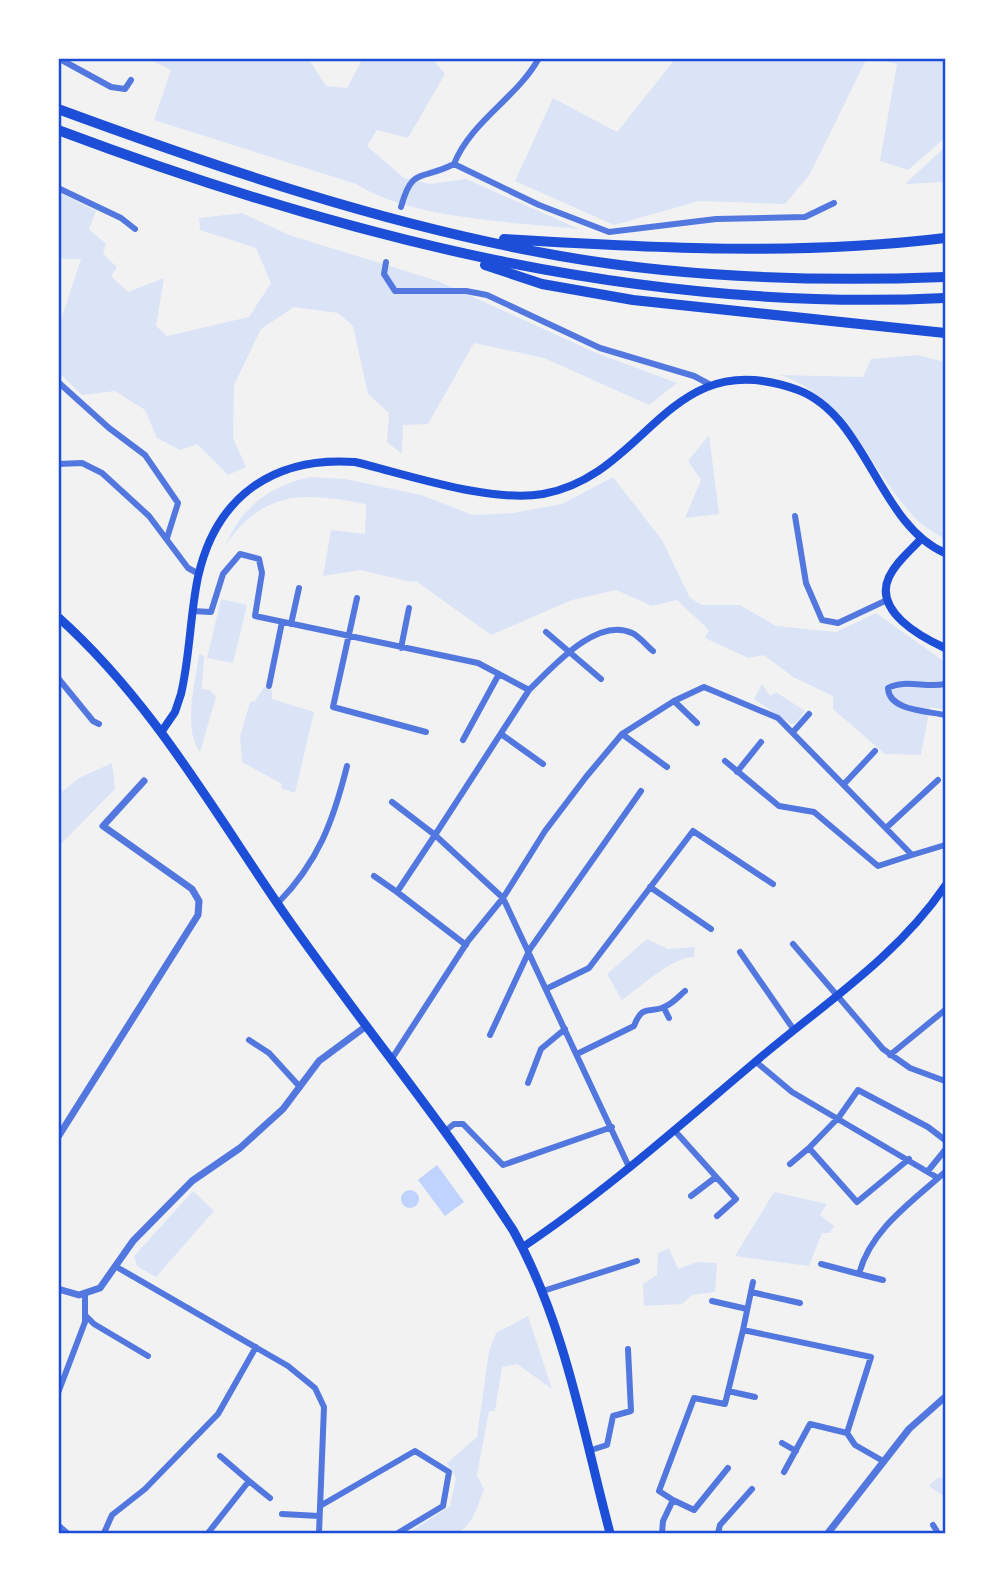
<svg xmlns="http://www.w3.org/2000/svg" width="1003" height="1591" font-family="Arial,sans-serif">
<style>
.green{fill:#dbe4f7}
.water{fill:#bfd3fe}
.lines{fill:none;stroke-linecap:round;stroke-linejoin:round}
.minor{stroke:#5277de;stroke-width:6}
.tertiary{stroke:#5277de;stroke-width:7}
.secondary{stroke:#1d4ed8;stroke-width:8}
.primary{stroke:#1d4ed8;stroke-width:9}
.motorway{stroke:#1d4ed8;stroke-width:10}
.neatline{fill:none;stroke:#1d4ed8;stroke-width:2.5}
</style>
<rect width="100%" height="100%" fill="#f2f2f2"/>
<path class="green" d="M147,58H308L326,86L347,88L363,58H432L445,74L408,138L377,130L367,146L404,178L430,184L466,179L579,229C514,222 410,219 356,184L154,120L171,70Z
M676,58H867L810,174L785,204L699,201L614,225L515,181L553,98L617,132Z
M875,58H945V138L908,170L880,161L897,64Z
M945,147V182L905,184Z
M58,192L96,211L89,229L106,244L103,254L117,267L111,276L128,292L164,278L156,326L167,336L249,317L271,283L256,248L200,230L199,218L242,213L289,235L438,281L594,352L677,383L649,405L544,358L474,343L428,424L403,425L402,454L387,442L389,413L368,394L353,326L338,313L294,307L261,329L234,385L233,438L246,467L228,475L197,444L180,450L157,438L145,410L115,391L82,395L58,372V329L81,259H58Z
M917,355L945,362V539C935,533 922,526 914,517C869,468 848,398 780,375L863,377L871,359Z
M709,435L719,514L685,518L701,480L688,461Z
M310,477L345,479L421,495L473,515L513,513L562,504L613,477L662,540L690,598L702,605H740L776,626L836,632L876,613L945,662V710L930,707L921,755L885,754L833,709V696L793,677L764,655L748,658L705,638L709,630L677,600L652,606L616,590L572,600L491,635L416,581L411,582L360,570L323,576L331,530L365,534L366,504C304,492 264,489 225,546C242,507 269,486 310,477Z
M221,599L247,605L233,663L207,658Z
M199,654L204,656L202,689L210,690L216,697L200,752C182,728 196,682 199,654Z
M762,684L770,696L776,692L805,711L796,723L791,724L754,699Z
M264,687L272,690V699L314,712L295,793L281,788L282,784L242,762L240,736L250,702L255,701Z
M112,763L115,789L58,847V787L63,791L79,778Z
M647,939L668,949L695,947L694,957C674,956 639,988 622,1000L607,974Z
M193,1191L214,1211L156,1277L137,1266L134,1256Z
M774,1192L827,1204L820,1215L834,1226L830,1233H822L809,1266L735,1256Z
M669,1248L678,1269L697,1262L717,1263L715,1292L692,1295L682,1304L644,1306L643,1284L657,1275L658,1253Z
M528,1316L552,1389L517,1364L502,1367L495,1411H489L477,1475L484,1489C478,1504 473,1527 456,1533H409L450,1506L456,1478L447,1463L477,1437L489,1351L496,1333Z
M945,1477V1497L929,1486L937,1478Z"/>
<path class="water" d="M437,1165L464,1202L445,1216L418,1180Z
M401 1199a9 9 0 1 1 18 0a9 9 0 1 1-18 0Z"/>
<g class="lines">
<path class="minor" d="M58,58L111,87L125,89L131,80
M454,164L539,205L609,232L716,219L805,217L834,203
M58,188L121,218L135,229
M401,207C412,166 421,181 454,164C471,121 517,98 539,58
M386,262L384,274L395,291H466L487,295L600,348L694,376L709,384
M58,382L109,428L145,455L178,503L167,538
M58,464L82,463L102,473L149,516L188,568L199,574
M795,516L806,583L822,620L838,623L887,600
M357,598L333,707L426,732
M192,611L211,612L223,574L240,554L259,559L262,573L255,616L478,663L529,690L435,835L503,898L629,1167
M291,624L299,588
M546,632L601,679
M401,648L409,608
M58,678L93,721L99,724
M945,684C927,688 904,679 888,688C889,711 927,711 945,715
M269,686L282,622
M529,690C551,669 596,616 632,633C639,636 647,646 653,651
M674,701L697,723
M793,732L809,714
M501,734L543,764
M622,734L667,767
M463,740L499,674
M725,761L779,806L814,812L878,866L912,855
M737,772L761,742
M845,783L875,751
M392,802L435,835L397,892L466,945
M886,828L938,780
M374,876L397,892
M650,887L711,929
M278,903C318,862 333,822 347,766
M793,944L883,1049L910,1068L945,1081
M740,952L794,1030
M546,989L589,968L693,831L773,884
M664,1008L669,1018
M490,1035L530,949L641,791
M249,1040L269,1053L300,1087
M577,1054L634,1026C643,1002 650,1015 666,1006C673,1003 679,996 685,991
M890,1055L945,1010
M391,1060L468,941L503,898L545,831L586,777L622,734L674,701L704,687L778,718L912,855L945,845
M755,1061L792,1092L938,1178
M528,1083L541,1049L565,1029
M675,1131L736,1199L717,1216
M444,1132L454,1124H463L503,1165L612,1127
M909,1159L857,1202L809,1148L839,1117L858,1090L928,1127L945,1140
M790,1164L809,1148
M928,1171L945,1150
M691,1196L716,1177
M821,1264L859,1274C870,1230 913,1201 945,1172
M115,1266L288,1366L315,1388L324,1407L319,1533
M859,1274L883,1280
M543,1291L637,1261
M751,1292L800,1303
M712,1301L747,1309
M85,1315L94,1324L148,1356
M743,1330L753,1282
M728,1391L755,1397
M58,1393L85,1322V1294
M782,1443L796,1451
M588,1451L607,1445L613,1416L631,1411L628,1349
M784,1472L810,1424L847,1433
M249,1481L270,1498
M673,1500L694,1510L728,1468
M320,1506L415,1451L449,1472L443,1506L398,1533
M282,1514L319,1516
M58,1525L67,1533
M933,1525L938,1533
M104,1533L112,1515L145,1489L218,1414L256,1347
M208,1533L249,1481L220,1456
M662,1533L663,1521L673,1500L659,1491L694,1398L725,1404L743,1330L871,1357L847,1433L855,1445L883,1461
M718,1533L720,1525L752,1489"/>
<path class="tertiary" d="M58,1137L198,915L199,901L192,889L103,826L144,781
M58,1289L79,1295L100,1288L133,1241L192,1181L240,1148L283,1109L319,1061L365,1027
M828,1533L909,1429L945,1397"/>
<path class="secondary" d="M921,539C910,551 896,562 889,577C873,611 921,637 945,648
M162,731L175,712L181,694C190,656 190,615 198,577C216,496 274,456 355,462C409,475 490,503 543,494C649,475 668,342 798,390C867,416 878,524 945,553
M523,1247C605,1192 679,1126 755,1062C821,1006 896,958 945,886"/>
<path class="primary" d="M58,617C153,702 214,812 286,916C360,1022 443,1122 513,1230C565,1323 583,1432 610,1533"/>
<path class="motorway" d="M58,109C221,169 388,226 560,256C687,278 817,282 945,277
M58,130C343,237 639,313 945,298
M504,239C652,248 798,256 945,238
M485,265L542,284L633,300L945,333"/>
</g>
<rect width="1003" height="1591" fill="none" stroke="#ffffff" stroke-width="119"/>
<rect x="60" y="60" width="884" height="1472" class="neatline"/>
</svg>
